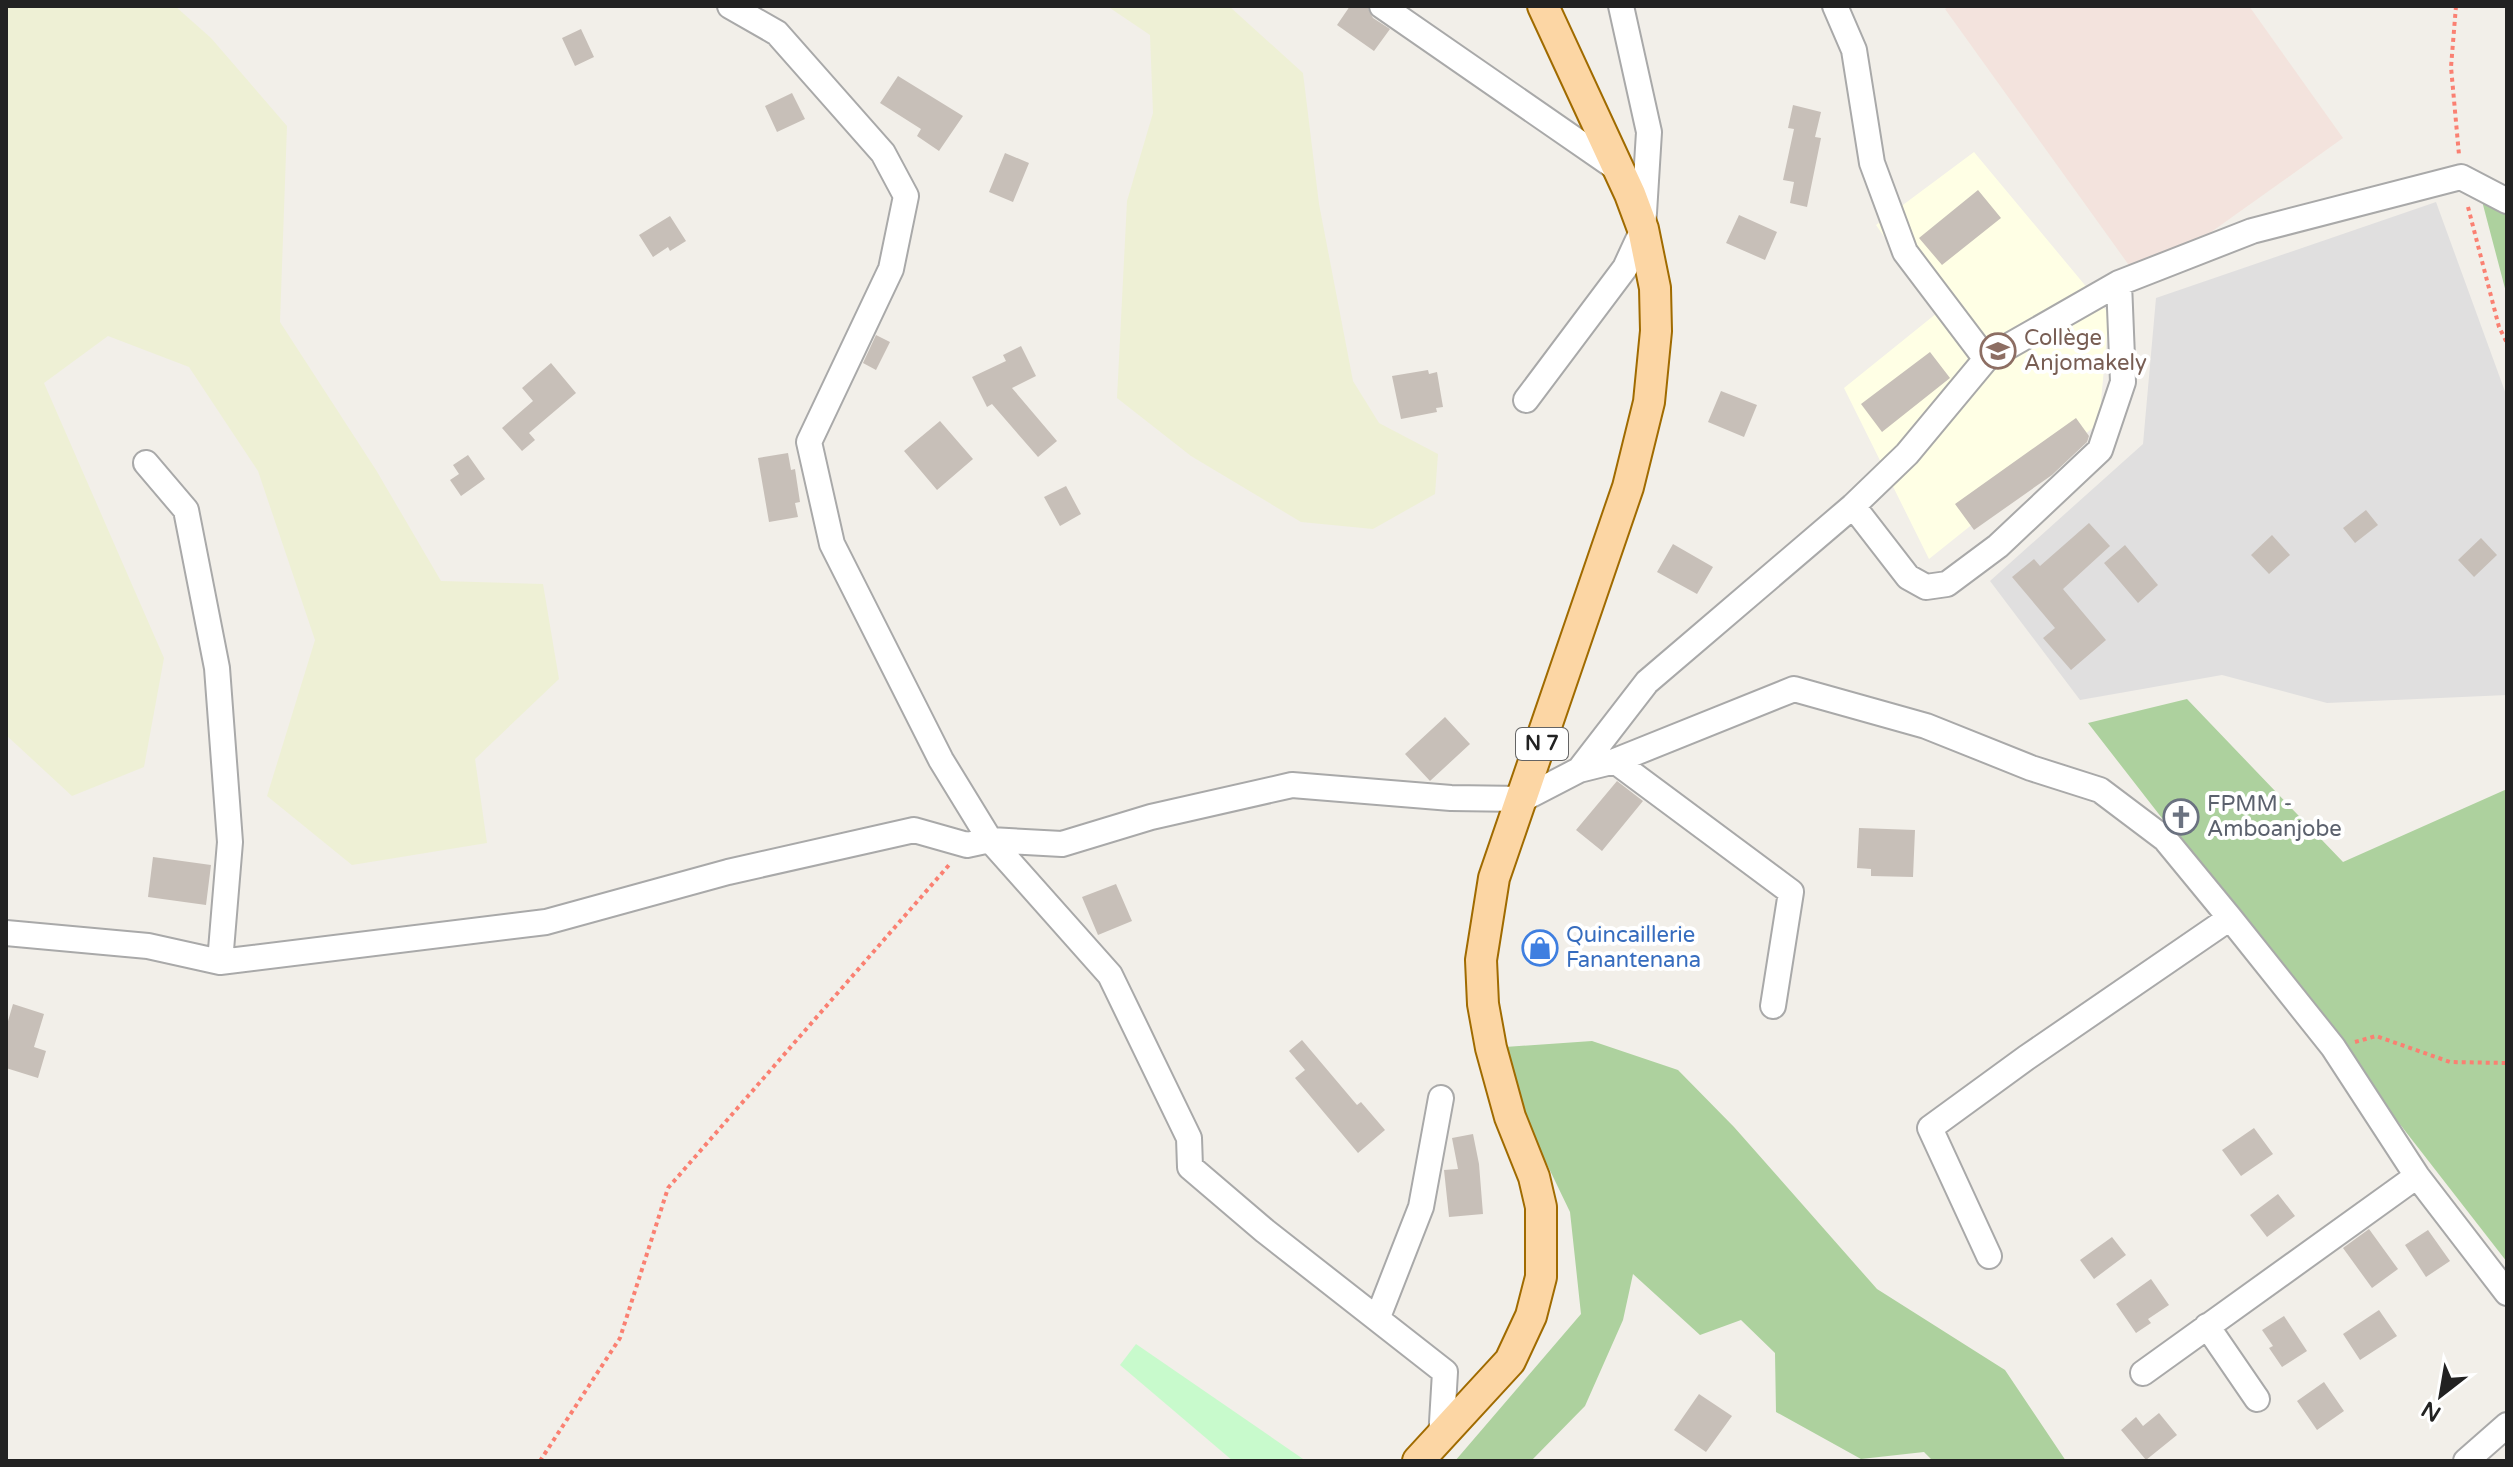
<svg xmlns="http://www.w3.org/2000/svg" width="2513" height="1467" font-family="'Varela Round',sans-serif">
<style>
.residential{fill:#e0dfdf}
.education{fill:#ffffe5}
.military{fill:#f3e3dd}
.farmland{fill:#eef0d5}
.forest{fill:#add19e}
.park{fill:#c8facc}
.building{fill:#c7bfb8}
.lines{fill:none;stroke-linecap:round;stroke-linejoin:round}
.minor-casing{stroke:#a9a9a9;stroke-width:28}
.major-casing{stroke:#a06b00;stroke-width:34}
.path{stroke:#fa8072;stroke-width:4;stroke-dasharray:4 4;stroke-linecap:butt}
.minor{stroke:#fff;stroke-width:24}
.major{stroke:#fcd6a4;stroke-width:30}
.labels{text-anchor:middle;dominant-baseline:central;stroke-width:8;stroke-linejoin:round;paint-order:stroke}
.shield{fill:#fff;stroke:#646464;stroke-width:2}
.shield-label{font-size:20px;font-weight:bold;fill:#222}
.education-label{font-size:22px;fill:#785e54;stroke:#fff;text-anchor:start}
.worship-label{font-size:22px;fill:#5b616d;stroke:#fff;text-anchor:start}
.shop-label{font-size:22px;fill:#366cbe;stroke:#fff;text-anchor:start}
</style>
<rect width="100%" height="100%" fill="#f2efe9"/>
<path class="residential" d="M2436,202L2507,397V695L2327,703L2222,675L2080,700L1990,581L2143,444L2156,298Z"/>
<path class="education" d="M1974,152L2109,314L2099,423L1929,559L1844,388L1937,313L1876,225Z"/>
<path class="military" d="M1949,6H2249L2343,138L2141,282L1945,9Z"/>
<path class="farmland" d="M6,6H175L211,38L287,126L280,322L376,470L441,581L543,584L559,679L475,759L487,843L352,865L267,796L315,640L258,471L189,367L108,336L44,383L164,658L144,767L72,796L6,735Z
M1107,6H1229L1303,73L1319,204L1353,381L1379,423L1438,454L1435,494L1373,529L1301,522L1191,456L1117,398L1127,201L1153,113L1150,35Z"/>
<path class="forest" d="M2482,201L2507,212V296Z
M2187,699L2343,862L2507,789V1262L2088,723Z
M1592,1041L1678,1070L1734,1127L1877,1289L2005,1370L2066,1461H1933L1924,1452L1861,1459L1776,1412L1775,1353L1741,1320L1700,1335L1633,1274L1623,1320L1585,1406L1531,1461H1455L1581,1314L1570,1212L1491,1048Z"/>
<path class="park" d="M1136,1344L1306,1461H1233L1120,1365Z"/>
<path class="building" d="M1350,6H1367L1373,18L1390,29L1374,51L1337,25Z
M581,29L594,57L575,66L562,38Z
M898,76L963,116L939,151L917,136L921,129L880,103Z
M792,93L805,119L777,132L765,106Z
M1793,105L1821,112L1815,137L1821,138L1807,207L1790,203L1794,182L1783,180L1794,129L1788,128Z
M1005,153L1029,163L1013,202L989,192Z
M1978,190L2001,218L1942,265L1919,238Z
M1739,215L1777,232L1765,260L1726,243Z
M670,216L686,241L670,251L668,247L653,257L639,235Z
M876,335L890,342L876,370L863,363Z
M1021,346L1036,376L1012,388L1057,441L1038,457L992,404L987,407L972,377L1006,361L1003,355Z
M1930,352L1950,378L1882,432L1861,404Z
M551,363L576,393L529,433L535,440L522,451L502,428L533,401L522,388Z
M1428,370L1429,374L1437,372L1443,407L1436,408L1437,412L1401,419L1392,376Z
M1721,391L1757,405L1744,437L1708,422Z
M2076,418L2089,436L2087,442L2052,475L1974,530L1955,504Z
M940,421L973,459L937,490L904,451Z
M788,453L791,470L795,469L800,502L795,503L798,517L769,522L758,458Z
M468,455L485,479L461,496L450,480L459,474L453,465Z
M1066,486L1081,514L1060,526L1044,497Z
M2366,510L2378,525L2355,543L2343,528Z
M2089,523L2110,546L2063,589L2106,640L2071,670L2043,638L2055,628L2012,577L2034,559L2040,566Z
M2272,535L2290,555L2269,574L2251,555Z
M2481,538L2497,555L2474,577L2458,560Z
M1673,544L1713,567L1697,594L1657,572Z
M2125,545L2158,585L2138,603L2104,563Z
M1445,717L1470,744L1430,781L1405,754Z
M1617,781L1643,801L1602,851L1576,830Z
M1859,828L1915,830L1913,877L1871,876V869L1857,868Z
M153,857L211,865L206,905L148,897Z
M1116,884L1132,921L1098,935L1082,897Z
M13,1004L44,1014L34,1047L46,1051L38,1078L6,1068V1028Z
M1302,1040L1357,1105L1361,1102L1385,1130L1358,1153L1295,1078L1305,1070L1289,1051Z
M2254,1128L2273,1154L2241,1176L2222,1150Z
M1473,1134L1479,1164L1483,1214L1449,1217L1444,1170L1458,1169L1452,1138Z
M2278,1194L2295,1216L2267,1237L2250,1215Z
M2369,1229L2398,1269L2372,1288L2343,1248Z
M2428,1230L2450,1261L2426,1277L2405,1245Z
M2112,1237L2126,1255L2094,1279L2080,1260Z
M2151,1279L2169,1305L2148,1319L2151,1323L2136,1333L2116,1304Z
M2379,1310L2397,1336L2360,1360L2343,1334Z
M2284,1316L2307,1351L2282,1367L2269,1348L2273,1346L2262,1330Z
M2324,1382L2344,1411L2317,1430L2297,1401Z
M1699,1394L1732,1416L1706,1452L1674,1430Z
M2159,1413L2177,1435L2146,1460L2121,1430L2136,1417L2143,1426Z"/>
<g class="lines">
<defs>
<path id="minor" d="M730,6L777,33L883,153L906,196L891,269L809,442L832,544L941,760L990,840L1110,975L1189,1138L1190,1167L1265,1231L1445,1372L1441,1439
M1382,6L1616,168
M1835,6L1854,50L1872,163L1905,252L1986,359
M1526,400L1625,268L1643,229L1649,132L1621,6
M146,463L186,510L217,668L230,842L220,962
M1853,506L1908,577L1926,587L1947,584L1998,546L2100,450L2123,382L2119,283
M1615,761L1791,892L1773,1006
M1579,770L1615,761L1794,689L1926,726L2031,768L2100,790L2165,839L2230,918L2333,1047L2417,1176L2507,1293
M6,933L148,946L220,962L546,922L728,872L914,830L967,845L990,840L1062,844L1151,817L1292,785L1451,798L1523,799L1579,770L1647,682L1853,506L1907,454L1986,359L2119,283L2252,231L2461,177L2507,201
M1989,1256L1930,1128L2026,1058L2230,918
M1378,1317L1421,1207L1441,1098
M2207,1326L2257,1399
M2143,1373L2417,1176
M2466,1461L2507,1425"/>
<path id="major" d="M1418,1461L1510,1361L1531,1316L1541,1277V1207L1534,1177L1510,1117L1491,1048L1483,1004L1481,960L1494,878L1628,487L1649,402L1656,331L1655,288L1643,229L1630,194L1543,6"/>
</defs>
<use href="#minor" class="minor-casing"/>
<use href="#major" class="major-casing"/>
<path class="path" d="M2456,6L2451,67L2459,155
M2468,207L2499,327L2507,343
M2355,1042L2376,1036L2450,1062L2507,1063
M540,1461L620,1338L668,1188L949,865"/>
<use href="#minor" class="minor"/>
<use href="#major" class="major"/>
</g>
<defs>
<symbol id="school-ring" viewBox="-11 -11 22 22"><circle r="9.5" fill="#fff" stroke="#8d6e63" stroke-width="1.5"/><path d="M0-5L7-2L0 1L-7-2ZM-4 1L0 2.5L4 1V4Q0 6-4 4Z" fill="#8d6e63"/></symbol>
<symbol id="church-ring" viewBox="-11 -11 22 22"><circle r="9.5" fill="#fff" stroke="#6b7280" stroke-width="1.5"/><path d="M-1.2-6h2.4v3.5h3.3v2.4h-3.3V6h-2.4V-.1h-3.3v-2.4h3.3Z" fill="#6b7280"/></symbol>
<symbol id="shop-ring" viewBox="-11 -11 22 22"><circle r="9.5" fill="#fff" stroke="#3f7fe0" stroke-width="1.5"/><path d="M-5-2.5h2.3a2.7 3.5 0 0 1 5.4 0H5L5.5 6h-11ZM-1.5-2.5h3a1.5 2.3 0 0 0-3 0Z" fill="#3f7fe0"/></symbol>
</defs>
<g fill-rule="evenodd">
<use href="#school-ring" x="1978" y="331" width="40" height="40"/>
<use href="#church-ring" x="2161" y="797" width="40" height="40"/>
<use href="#shop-ring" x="1520" y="928" width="40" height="40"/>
</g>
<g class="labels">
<rect class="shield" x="1516" y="728" width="52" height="32" rx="6"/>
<g class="shield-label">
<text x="1542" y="744">N 7</text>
</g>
<g class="education-label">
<text x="2024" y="338">Collège<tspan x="2024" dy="25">Anjomakely</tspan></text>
</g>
<g class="worship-label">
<text x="2207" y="804">FPMM -<tspan x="2207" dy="25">Amboanjobe</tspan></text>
</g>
<g class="shop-label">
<text x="1566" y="935">Quincaillerie<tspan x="1566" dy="25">Fanantenana</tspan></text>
</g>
</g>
<rect width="2513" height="1467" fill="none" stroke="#222222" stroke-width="16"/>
<g transform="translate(2441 1395) rotate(211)" stroke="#ffffff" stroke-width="6" paint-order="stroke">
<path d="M0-6L14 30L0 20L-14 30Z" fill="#222222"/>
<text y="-12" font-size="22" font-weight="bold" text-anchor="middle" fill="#222222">N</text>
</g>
</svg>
